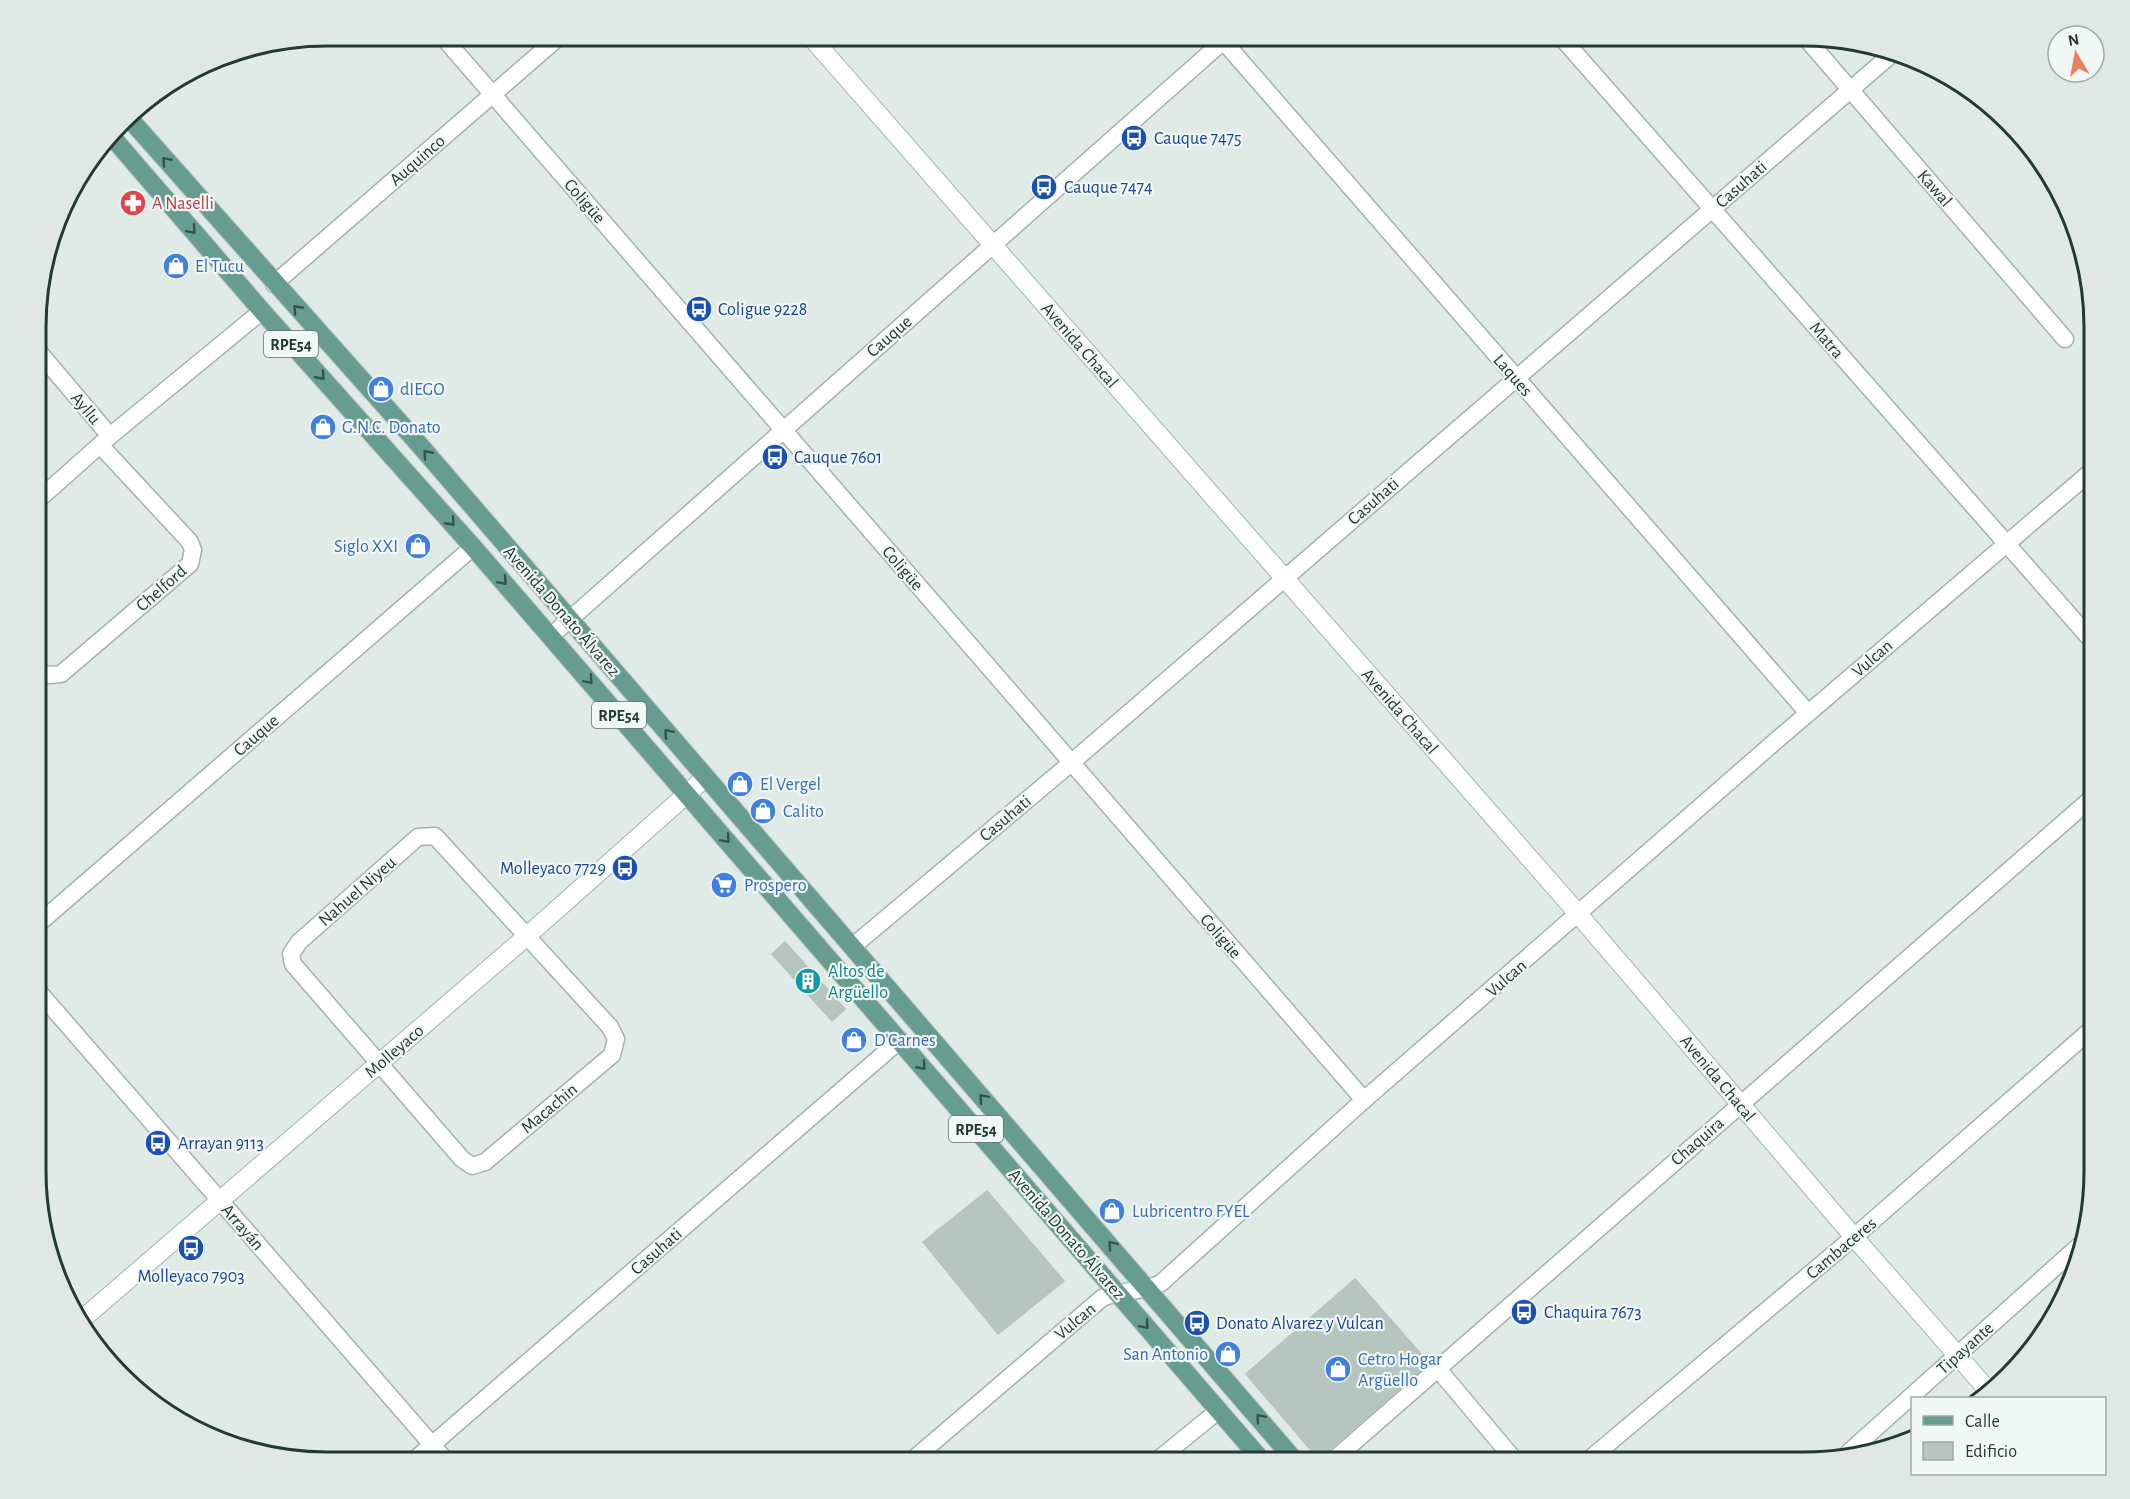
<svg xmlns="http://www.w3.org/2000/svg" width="2130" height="1499" font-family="'Alegreya Sans',sans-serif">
  <rect width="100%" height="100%" fill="#e0eae6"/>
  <g fill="#b6c5bf" stroke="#b3c3bd" stroke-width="1.5">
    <path d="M 785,942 L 845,1009 L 832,1021 L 772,954 Z"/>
    <path d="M 987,1191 L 1064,1281 L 998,1334 L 923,1242 Z"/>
    <path d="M 1355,1279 L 1429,1363 L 1323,1455 L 1320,1461 L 1246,1374 Z"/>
  </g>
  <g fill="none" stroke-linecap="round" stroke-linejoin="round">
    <defs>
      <g id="street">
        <path d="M 442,36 L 1364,1100"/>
        <path d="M 1219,36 L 1808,713"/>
        <path d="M 1561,37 L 2093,642"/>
        <path d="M 1805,37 L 2065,339"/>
        <path d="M 274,284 L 560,36"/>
        <path d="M 38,351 L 110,436"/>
        <path d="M 38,500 L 110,436 L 262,311"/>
        <path d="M 551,636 L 1229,36"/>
        <path d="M 38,672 L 49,675 L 61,674 L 190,564 L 193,550 L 190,542 L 100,445"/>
        <path d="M 435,836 L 610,1027 L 616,1039 L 612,1055 L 485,1162 L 472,1166 L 462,1159 L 293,964 L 291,954 L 299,942 L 418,837 Z"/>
        <path d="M 38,924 L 473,547"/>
        <path d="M 852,947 L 1071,763 L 1893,53"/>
        <path d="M 38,991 L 447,1462"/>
        <path d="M 1438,1369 L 1517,1463"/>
        <path d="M 1849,1452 L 2081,1244"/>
        <path d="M 412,1462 L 900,1040"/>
        <path d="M 909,1463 L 1102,1298 C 1122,1289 1142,1293 1161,1283 L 1364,1100 L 1778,739 L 2093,470"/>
        <path d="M 1154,1463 L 1219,1410"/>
        <path d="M 1330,1463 L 2093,797"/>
        <path d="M 1585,1463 L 1854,1237 L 2093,1028"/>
      </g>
      <g id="secondary">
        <path d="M 810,36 L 1567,901 L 1854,1237 L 1986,1388"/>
        <path d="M 79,1322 L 527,936 L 706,777"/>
      </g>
      <g id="primary">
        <path d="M 128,117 L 417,442 L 1297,1463"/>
        <path d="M 113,138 L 262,311 L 473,547 L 1264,1463"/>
      </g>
    </defs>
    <use href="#street" stroke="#a3b2ad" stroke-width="19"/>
    <use href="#secondary" stroke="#a0b5ae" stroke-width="20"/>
    <use href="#primary" stroke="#bdc4c2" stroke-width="20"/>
    <use href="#street" stroke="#fff" stroke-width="16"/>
    <use href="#secondary" stroke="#fff" stroke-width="18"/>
    <use href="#primary" stroke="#679d90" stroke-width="18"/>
  </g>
  <defs><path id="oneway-chevron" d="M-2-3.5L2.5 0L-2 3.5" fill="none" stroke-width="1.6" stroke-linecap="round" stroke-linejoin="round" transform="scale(1.5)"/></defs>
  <g stroke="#33534a">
    <use href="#oneway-chevron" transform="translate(166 161) rotate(-131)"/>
    <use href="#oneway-chevron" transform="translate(192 230) rotate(49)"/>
    <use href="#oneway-chevron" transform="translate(297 309) rotate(-132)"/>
    <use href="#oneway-chevron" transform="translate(321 376) rotate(48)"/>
    <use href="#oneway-chevron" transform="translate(427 454) rotate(-131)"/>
    <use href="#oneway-chevron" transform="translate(451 522) rotate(48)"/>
    <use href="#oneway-chevron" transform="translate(503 581) rotate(49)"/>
    <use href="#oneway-chevron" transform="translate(589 680) rotate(49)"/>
    <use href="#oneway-chevron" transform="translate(668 733) rotate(-131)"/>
    <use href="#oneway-chevron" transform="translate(726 839) rotate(49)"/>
    <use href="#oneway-chevron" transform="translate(922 1066) rotate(49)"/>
    <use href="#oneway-chevron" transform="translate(983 1098) rotate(-131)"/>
    <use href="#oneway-chevron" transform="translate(1112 1245) rotate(-131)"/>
    <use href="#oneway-chevron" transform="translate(1145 1325) rotate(49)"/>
    <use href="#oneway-chevron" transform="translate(1260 1418) rotate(-130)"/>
  </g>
  <defs>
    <symbol id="bus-disc" viewBox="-11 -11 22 22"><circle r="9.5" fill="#1a4fb4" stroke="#f1f7f4"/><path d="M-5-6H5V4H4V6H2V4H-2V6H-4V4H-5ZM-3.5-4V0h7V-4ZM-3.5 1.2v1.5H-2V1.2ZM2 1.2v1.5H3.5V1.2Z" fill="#fff"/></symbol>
    <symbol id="pharmacy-disc" viewBox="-11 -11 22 22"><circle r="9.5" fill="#e0444e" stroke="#f1f7f4"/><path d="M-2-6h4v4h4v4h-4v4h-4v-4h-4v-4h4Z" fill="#fff"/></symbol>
    <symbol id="shop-disc" viewBox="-11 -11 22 22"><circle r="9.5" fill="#3f7fe0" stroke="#f1f7f4"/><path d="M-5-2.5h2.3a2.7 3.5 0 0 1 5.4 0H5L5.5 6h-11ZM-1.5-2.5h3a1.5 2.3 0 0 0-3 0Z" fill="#fff"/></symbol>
    <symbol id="supermarket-disc" viewBox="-11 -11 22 22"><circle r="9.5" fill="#3f7fe0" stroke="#f1f7f4"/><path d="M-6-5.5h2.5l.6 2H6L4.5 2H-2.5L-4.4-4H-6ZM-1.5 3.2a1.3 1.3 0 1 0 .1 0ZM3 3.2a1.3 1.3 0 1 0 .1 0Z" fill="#fff"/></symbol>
    <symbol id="building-disc" viewBox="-11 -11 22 22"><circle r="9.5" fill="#0f9aa8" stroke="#f1f7f4"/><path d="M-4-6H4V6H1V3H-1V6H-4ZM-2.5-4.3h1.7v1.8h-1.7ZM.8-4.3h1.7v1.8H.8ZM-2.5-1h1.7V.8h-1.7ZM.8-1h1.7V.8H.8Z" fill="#fff"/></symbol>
  </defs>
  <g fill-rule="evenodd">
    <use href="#bus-disc" x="1119" y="123" width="30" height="30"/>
    <use href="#bus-disc" x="1029" y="172" width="30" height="30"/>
    <use href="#pharmacy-disc" x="118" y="188" width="30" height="30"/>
    <use href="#shop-disc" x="161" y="251" width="30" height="30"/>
    <use href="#bus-disc" x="684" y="294" width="30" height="30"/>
    <use href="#shop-disc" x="366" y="374" width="30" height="30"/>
    <use href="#shop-disc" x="308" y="412" width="30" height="30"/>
    <use href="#bus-disc" x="760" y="442" width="30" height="30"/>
    <use href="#shop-disc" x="403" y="531" width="30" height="30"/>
    <use href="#shop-disc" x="725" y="769" width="30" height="30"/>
    <use href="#shop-disc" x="748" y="796" width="30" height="30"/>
    <use href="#bus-disc" x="610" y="853" width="30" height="30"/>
    <use href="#supermarket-disc" x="709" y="870" width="30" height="30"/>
    <use href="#building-disc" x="793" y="966" width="30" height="30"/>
    <use href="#shop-disc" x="839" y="1025" width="30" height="30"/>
    <use href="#bus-disc" x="143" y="1128" width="30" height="30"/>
    <use href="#shop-disc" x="1097" y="1196" width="30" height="30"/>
    <use href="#bus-disc" x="176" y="1233" width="30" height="30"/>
    <use href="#bus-disc" x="1509" y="1297" width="30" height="30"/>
    <use href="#bus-disc" x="1182" y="1308" width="30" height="30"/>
    <use href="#shop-disc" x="1213" y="1339" width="30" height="30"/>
    <use href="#shop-disc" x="1323" y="1354" width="30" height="30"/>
  </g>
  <g text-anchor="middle" stroke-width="4.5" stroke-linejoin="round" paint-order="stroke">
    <g fill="#f1f7f4" stroke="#60736d" stroke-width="1.5">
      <rect x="264" y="331" width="54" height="26" rx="4.5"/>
      <rect x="592" y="702" width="54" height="26" rx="4.5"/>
      <rect x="949" y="1116" width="54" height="26" rx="4.5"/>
    </g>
    <g font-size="16" font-weight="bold" fill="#223a33">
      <text x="291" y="350">RPE54</text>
      <text x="619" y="721">RPE54</text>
      <text x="976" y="1135">RPE54</text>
    </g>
    <g font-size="18" fill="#164399" stroke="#f1f7f4" text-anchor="start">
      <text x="1154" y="144">Cauque 7475</text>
      <text x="1064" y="193">Cauque 7474</text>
      <text x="718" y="315">Coligue 9228</text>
      <text x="794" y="463">Cauque 7601</text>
      <text x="606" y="874" text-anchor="end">Molleyaco 7729</text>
      <text x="178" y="1149">Arrayan 9113</text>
      <text x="191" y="1282" text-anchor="middle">Molleyaco 7903</text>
      <text x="1544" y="1318">Chaquira 7673</text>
      <text x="1216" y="1329">Donato Alvarez y Vulcan</text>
    </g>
    <g font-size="18" fill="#223a33" stroke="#f1f7f4">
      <text transform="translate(417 160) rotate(-41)" y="6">Auquinco</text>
      <text transform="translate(1741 184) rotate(-41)" y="6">Casuhati</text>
      <text transform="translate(1935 188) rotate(49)" y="6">Kawal</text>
      <text transform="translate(585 201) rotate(49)" y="6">Coligüe</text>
      <text transform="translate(889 336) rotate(-41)" y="6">Cauque</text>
      <text transform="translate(1827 340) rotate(49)" y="6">Matra</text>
      <text transform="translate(1080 345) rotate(49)" y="6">Avenida Chacal</text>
      <text transform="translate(1513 375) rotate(49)" y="6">Laques</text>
      <text transform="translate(86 408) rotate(50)" y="6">Ayllu</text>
      <text transform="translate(1373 501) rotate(-41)" y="6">Casuhati</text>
      <text transform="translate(903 568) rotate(49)" y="6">Coligüe</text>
      <text transform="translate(161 588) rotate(-41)" y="6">Chelford</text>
      <text transform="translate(562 611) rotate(49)" y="6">Avenida Donato Álvarez</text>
      <text transform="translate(1872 658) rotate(-41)" y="6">Vulcan</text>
      <text transform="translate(1400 711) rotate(49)" y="6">Avenida Chacal</text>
      <text transform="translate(256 735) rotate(-41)" y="6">Cauque</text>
      <text transform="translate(1005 818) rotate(-40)" y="6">Casuhati</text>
      <text transform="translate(357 891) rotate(-41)" y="6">Nahuel Niyeu</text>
      <text transform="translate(1221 936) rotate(49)" y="6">Coligüe</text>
      <text transform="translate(1506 978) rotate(-41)" y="6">Vulcan</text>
      <text transform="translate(394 1051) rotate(-41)" y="6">Molleyaco</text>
      <text transform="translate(1718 1078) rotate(50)" y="6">Avenida Chacal</text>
      <text transform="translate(549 1108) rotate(-40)" y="6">Macachin</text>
      <text transform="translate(1697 1141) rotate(-41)" y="6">Chaquira</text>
      <text transform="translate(243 1227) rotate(49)" y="6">Arrayán</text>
      <text transform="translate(1067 1234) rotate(49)" y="6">Avenida Donato Álvarez</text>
      <text transform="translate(1841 1248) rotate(-40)" y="6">Cambaceres</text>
      <text transform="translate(656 1251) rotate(-41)" y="6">Casuhati</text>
      <text transform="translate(1075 1321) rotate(-40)" y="6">Vulcan</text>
      <text transform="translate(1965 1348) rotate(-42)" y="6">Tipayante</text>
    </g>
    <g font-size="18" fill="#be3a42" stroke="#f1f7f4" text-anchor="start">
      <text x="152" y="209">A Naselli</text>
    </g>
    <g font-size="18" fill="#366cbe" stroke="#f1f7f4" text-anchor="start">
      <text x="195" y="272">El Tucu</text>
      <text x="400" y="395">dIEGO</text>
      <text x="342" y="433">G.N.C. Donato</text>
      <text x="398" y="552" text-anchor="end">Siglo XXI</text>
      <text x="760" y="790">El Vergel</text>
      <text x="783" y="817">Calito</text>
      <text x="744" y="891">Prospero</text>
      <text x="874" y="1046">D'Carnes</text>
      <text x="1132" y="1217">Lubricentro FYEL</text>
      <text x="1208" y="1360" text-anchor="end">San Antonio</text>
      <text x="1358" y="1365">Cetro Hogar<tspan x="1358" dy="21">Argüello</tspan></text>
    </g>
    <g font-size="18" fill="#0d838f" stroke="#f1f7f4" text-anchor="start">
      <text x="828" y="977">Altos de<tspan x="828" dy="21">Argüello</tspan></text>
    </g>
  </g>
  <path d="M0 0H2130V1499H0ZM327 46H1803A281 281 0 0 1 2084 327V1171A281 281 0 0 1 1803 1452H327A281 281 0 0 1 46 1171V327A281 281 0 0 1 327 46Z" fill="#e0e8e5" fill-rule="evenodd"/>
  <path fill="none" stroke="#223a33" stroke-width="3" d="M327 46H1803A281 281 0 0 1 2084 327V1171A281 281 0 0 1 1803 1452H327A281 281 0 0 1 46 1171V327A281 281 0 0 1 327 46Z"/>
  <rect x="1911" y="1397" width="195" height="78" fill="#f1f7f4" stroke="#9eaba7" stroke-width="1.5"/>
  <rect x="1923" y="1416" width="30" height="9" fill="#679d90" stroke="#9eaba7" stroke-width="1.5"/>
  <text x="1965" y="1427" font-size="18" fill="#223a33">Calle</text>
  <rect x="1923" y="1442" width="30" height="18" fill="#b6c5bf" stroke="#9eaba7" stroke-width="1.5"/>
  <text x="1965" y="1457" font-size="18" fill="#223a33">Edificio</text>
  <g transform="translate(2076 54) rotate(350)"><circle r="28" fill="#f1f7f4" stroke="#9eaba7" stroke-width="1.5"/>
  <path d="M0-4.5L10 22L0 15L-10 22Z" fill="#ea825f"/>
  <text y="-9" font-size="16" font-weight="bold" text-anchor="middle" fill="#223a33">N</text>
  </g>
</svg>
